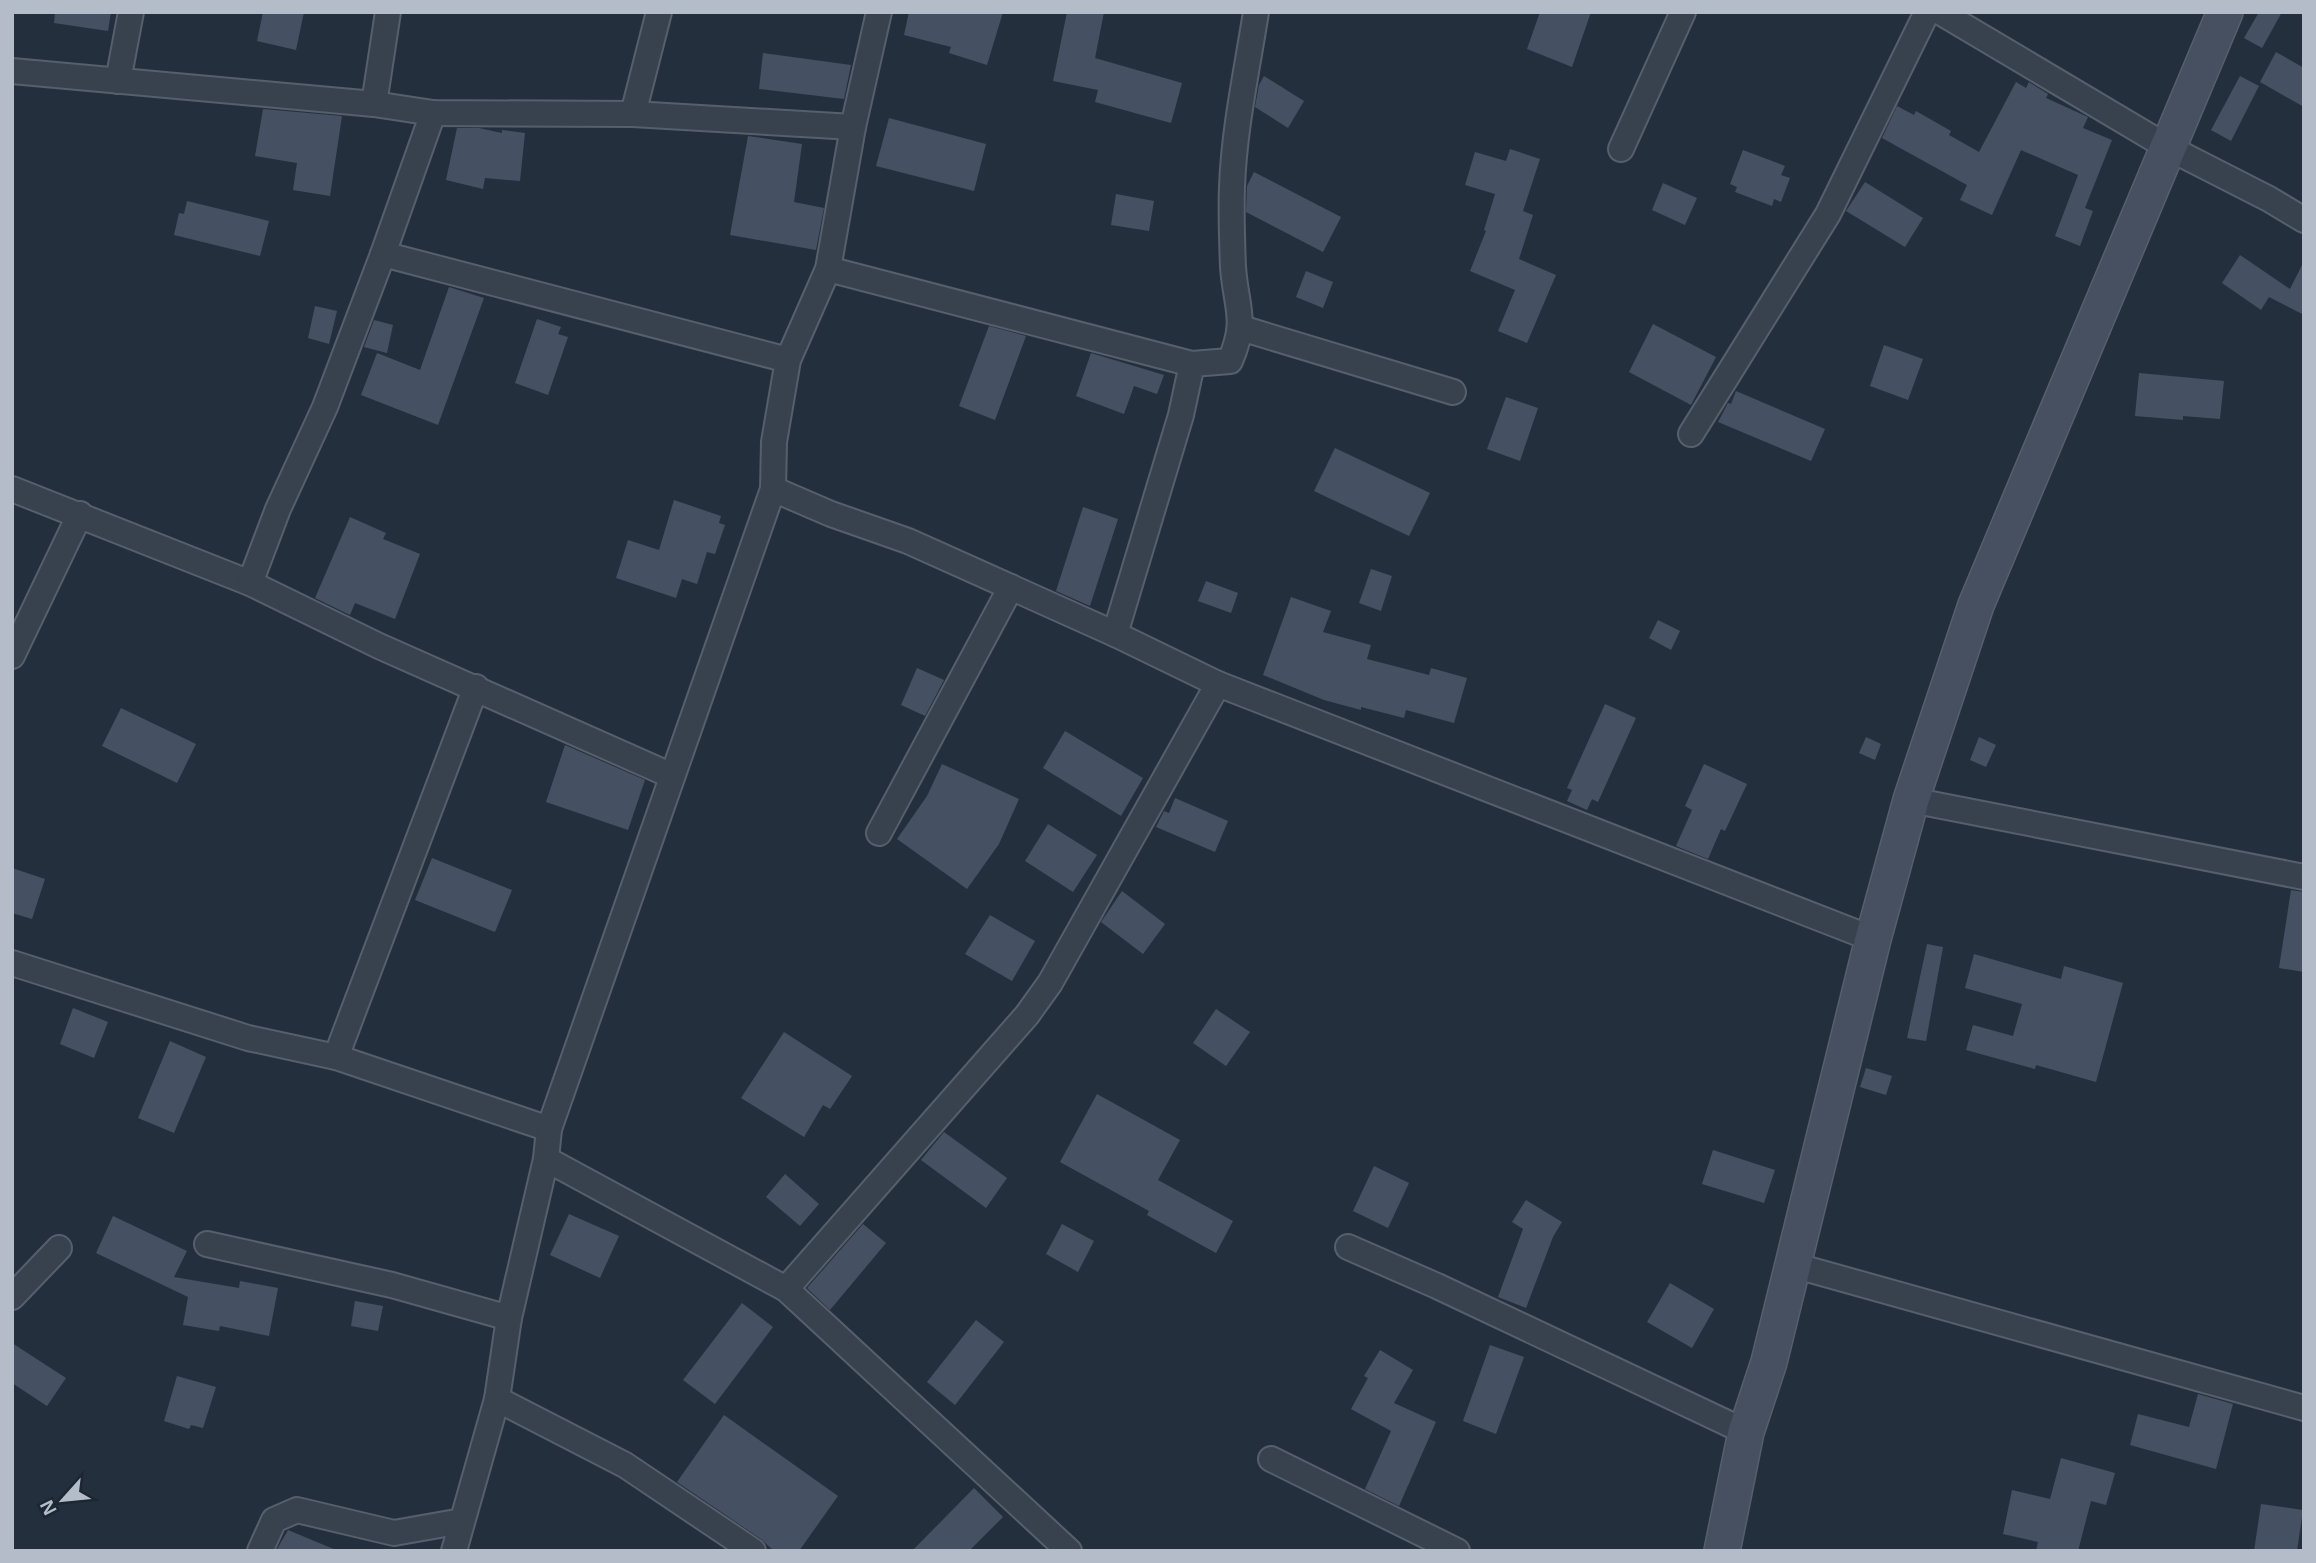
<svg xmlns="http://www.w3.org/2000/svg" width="2316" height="1563" font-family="Helvetica,sans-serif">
  <rect width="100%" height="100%" fill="#242f3e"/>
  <g fill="#455162">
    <path d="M 55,12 L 111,12 L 108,31 L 54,23 Z"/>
    <path d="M 263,12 L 304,12 L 296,50 L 257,41 Z"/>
    <path d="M 909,12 L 1003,12 L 987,65 L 949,53 L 951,47 L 904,35 Z"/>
    <path d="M 1067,12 L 1104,12 L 1095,58 L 1182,83 L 1171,123 L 1095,102 L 1098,90 L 1053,81 Z"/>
    <path d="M 1540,12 L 1591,12 L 1572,67 L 1527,49 Z"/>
    <path d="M 2259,12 L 2282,12 L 2262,48 L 2244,38 Z"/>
    <path d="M 2276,52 L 2304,68 L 2304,107 L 2260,82 Z"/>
    <path d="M 763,53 L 851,65 L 844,99 L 759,89 Z"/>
    <path d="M 1264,76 L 1304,101 L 1288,128 L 1255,107 L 1259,85 Z"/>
    <path d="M 2240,76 L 2259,86 L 2231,141 L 2211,130 Z"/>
    <path d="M 2016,82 L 2026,88 L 2029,82 L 2048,94 L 2046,98 L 2088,117 L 2083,128 L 2112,140 L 2085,208 L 2093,211 L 2080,246 L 2055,236 L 2078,175 L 2021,150 L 1992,215 L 1960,200 L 1967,185 L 1882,138 L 1897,106 L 1914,115 L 1916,111 L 1951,131 L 1949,135 L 1979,152 Z"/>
    <path d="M 263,109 L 342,116 L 330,196 L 293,190 L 297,163 L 255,156 Z"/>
    <path d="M 889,118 L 986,144 L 974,191 L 876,166 Z"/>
    <path d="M 457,128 L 479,128 L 502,133 L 502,130 L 525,133 L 520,181 L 485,178 L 483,189 L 446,180 Z"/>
    <path d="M 748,136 L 802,144 L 794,202 L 824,208 L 816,250 L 730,235 Z"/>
    <path d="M 1510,149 L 1540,159 L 1523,211 L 1533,215 L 1519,259 L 1556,275 L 1527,343 L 1498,331 L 1515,290 L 1470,271 L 1486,231 L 1484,230 L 1495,194 L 1465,185 L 1475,152 L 1506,161 Z"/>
    <path d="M 1743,150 L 1785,166 L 1781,175 L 1790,178 L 1781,202 L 1774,199 L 1772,206 L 1735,192 L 1737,187 L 1730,184 Z"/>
    <path d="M 1254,172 L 1341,217 L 1323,252 L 1246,212 L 1247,186 Z"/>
    <path d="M 1865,182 L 1923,218 L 1905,247 L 1846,211 Z"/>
    <path d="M 1663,183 L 1697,198 L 1685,225 L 1652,210 Z"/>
    <path d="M 1116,194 L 1154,201 L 1149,231 L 1111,225 Z"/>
    <path d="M 187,201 L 269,221 L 260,256 L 174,235 L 179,213 L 184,214 Z"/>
    <path d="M 2240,255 L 2290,289 L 2304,261 L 2304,315 L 2269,297 L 2261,310 L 2222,283 Z"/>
    <path d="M 1306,271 L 1333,282 L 1323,308 L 1296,297 Z"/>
    <path d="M 449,287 L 484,298 L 438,425 L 361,395 L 377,353 L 420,370 Z"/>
    <path d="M 315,306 L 337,311 L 329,344 L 308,338 Z"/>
    <path d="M 537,319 L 561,327 L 558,334 L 568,337 L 548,395 L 515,383 Z"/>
    <path d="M 374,320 L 393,325 L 387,353 L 364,347 Z"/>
    <path d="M 1653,324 L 1716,357 L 1691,405 L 1629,372 Z"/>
    <path d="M 989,326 L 1026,336 L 995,420 L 959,406 Z"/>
    <path d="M 1884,345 L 1923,359 L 1908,400 L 1870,386 Z"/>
    <path d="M 1091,353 L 1164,375 L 1157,394 L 1134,386 L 1124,414 L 1076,396 Z"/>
    <path d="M 2139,373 L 2224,381 L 2220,419 L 2183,416 L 2183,420 L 2135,416 Z"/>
    <path d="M 1736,391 L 1825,429 L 1811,461 L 1718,422 L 1728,403 L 1731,404 Z"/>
    <path d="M 1506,397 L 1538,408 L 1520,461 L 1487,449 Z"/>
    <path d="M 1335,448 L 1430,493 L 1409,536 L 1314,491 Z"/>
    <path d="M 674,500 L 721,516 L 719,523 L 725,525 L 715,554 L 707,552 L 697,584 L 682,579 L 676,598 L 616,578 L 628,540 L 659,550 Z"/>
    <path d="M 1083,507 L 1118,519 L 1090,606 L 1056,591 Z"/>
    <path d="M 350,517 L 386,533 L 383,539 L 420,554 L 395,619 L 355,603 L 350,615 L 315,598 Z"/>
    <path d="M 1371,569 L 1392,576 L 1381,611 L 1359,603 Z"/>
    <path d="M 1206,581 L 1238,593 L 1231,613 L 1198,601 Z"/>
    <path d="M 1291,597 L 1331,611 L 1323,632 L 1371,645 L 1367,659 L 1429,675 L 1431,668 L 1467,678 L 1454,723 L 1406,710 L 1404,718 L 1361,707 L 1361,710 L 1324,700 L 1263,675 Z"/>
    <path d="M 1658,620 L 1680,631 L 1671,650 L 1649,638 Z"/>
    <path d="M 917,668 L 944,680 L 925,716 L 901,705 Z"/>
    <path d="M 1605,704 L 1636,718 L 1598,802 L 1592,799 L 1587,810 L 1567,801 L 1572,790 L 1567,788 Z"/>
    <path d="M 121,708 L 196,744 L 177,783 L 102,746 Z"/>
    <path d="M 1065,731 L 1143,778 L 1121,816 L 1043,768 Z"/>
    <path d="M 1866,737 L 1881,744 L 1875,760 L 1859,753 Z"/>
    <path d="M 1979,737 L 1996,745 L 1986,767 L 1970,760 Z"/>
    <path d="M 565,745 L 645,780 L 628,830 L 546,802 Z"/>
    <path d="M 942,764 L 1019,799 L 999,844 L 967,889 L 897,839 L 927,796 Z"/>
    <path d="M 1704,764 L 1747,784 L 1725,831 L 1721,829 L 1708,859 L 1676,846 L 1692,810 L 1685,806 Z"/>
    <path d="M 1175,798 L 1228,821 L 1215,852 L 1156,827 L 1164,811 L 1169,813 Z"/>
    <path d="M 1048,824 L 1097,855 L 1073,892 L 1025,861 Z"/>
    <path d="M 432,858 L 512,890 L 495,932 L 415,900 Z"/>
    <path d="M 12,868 L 45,879 L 32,919 L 12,913 Z"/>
    <path d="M 2291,890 L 2304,892 L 2304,972 L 2279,968 Z"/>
    <path d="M 1122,891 L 1165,924 L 1143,954 L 1101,922 Z"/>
    <path d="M 990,915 L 1035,941 L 1012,981 L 965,954 Z"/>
    <path d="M 1927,944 L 1943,947 L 1926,1041 L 1907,1038 Z"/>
    <path d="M 1974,954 L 2061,979 L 2064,966 L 2123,983 L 2096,1082 L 2036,1065 L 2035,1069 L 1966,1050 L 1973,1025 L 2013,1036 L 2022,1004 L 1965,988 Z"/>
    <path d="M 73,1008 L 108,1022 L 94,1058 L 60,1044 Z"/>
    <path d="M 1216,1009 L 1250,1032 L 1226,1066 L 1193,1043 Z"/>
    <path d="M 784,1032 L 852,1076 L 830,1109 L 823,1105 L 804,1137 L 741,1098 Z"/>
    <path d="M 170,1041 L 206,1057 L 174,1133 L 138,1118 Z"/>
    <path d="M 1866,1068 L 1892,1076 L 1886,1095 L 1860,1087 Z"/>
    <path d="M 1097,1094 L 1180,1140 L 1158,1180 L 1233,1221 L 1216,1253 L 1147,1215 L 1149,1211 L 1060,1162 Z"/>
    <path d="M 944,1132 L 1007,1178 L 986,1208 L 921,1160 Z"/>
    <path d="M 1713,1150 L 1775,1170 L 1764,1203 L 1702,1184 Z"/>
    <path d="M 1374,1166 L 1409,1183 L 1388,1228 L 1353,1211 Z"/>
    <path d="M 785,1174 L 819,1204 L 800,1226 L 766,1197 Z"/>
    <path d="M 1526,1200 L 1562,1222 L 1553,1237 L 1526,1308 L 1498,1297 L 1523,1229 L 1512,1222 Z"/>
    <path d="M 569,1214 L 619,1236 L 600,1278 L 550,1255 Z"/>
    <path d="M 113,1216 L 187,1251 L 174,1277 L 239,1288 L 240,1281 L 278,1288 L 269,1336 L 220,1326 L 219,1331 L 183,1325 L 188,1297 L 96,1253 Z"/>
    <path d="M 863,1224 L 886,1243 L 830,1310 L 807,1288 Z"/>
    <path d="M 1062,1224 L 1094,1241 L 1078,1272 L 1046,1254 Z"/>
    <path d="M 1670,1283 L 1714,1309 L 1692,1348 L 1647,1322 Z"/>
    <path d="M 355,1301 L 383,1306 L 378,1331 L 351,1326 Z"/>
    <path d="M 742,1303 L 773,1327 L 715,1404 L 683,1380 Z"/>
    <path d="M 976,1320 L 1004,1342 L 955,1405 L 927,1382 Z"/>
    <path d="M 12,1343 L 66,1378 L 47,1406 L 12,1383 Z"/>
    <path d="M 1490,1345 L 1524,1357 L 1496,1434 L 1463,1421 Z"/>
    <path d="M 1380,1350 L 1413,1370 L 1394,1403 L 1436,1422 L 1399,1506 L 1365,1489 L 1391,1431 L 1351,1409 L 1368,1378 L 1364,1376 Z"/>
    <path d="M 177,1376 L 216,1387 L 203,1428 L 191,1425 L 189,1429 L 164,1421 Z"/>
    <path d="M 2198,1394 L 2233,1404 L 2216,1469 L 2130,1445 L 2138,1414 L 2189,1427 Z"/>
    <path d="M 724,1415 L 838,1496 L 799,1551 L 774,1551 L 761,1539 L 677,1482 Z"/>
    <path d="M 2061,1458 L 2115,1473 L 2106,1505 L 2091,1501 L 2078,1551 L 2036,1551 L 2038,1542 L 2003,1534 L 2012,1490 L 2050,1499 Z"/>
    <path d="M 974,1488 L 1003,1517 L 969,1551 L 912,1551 Z"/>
    <path d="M 2261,1504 L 2303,1510 L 2297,1551 L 2254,1551 Z"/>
    <path d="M 288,1530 L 336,1550 L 336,1551 L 276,1551 Z"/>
  </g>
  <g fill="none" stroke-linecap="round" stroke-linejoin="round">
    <defs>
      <g id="street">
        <path d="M 1940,12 L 2169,148 L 2269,199 L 2304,220"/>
        <path d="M 12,71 L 374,104 L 433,113 L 633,114 L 853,127"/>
        <path d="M 118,81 L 131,12"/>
        <path d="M 374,104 L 388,12"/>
        <path d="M 433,113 L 383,254 L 788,360"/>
        <path d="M 633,114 L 659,12"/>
        <path d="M 1621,149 L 1683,12"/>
        <path d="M 828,269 L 1192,364"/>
        <path d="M 1241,328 L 1453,392"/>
        <path d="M 1691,434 L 1828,214 L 1927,12"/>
        <path d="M 12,489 L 250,583 L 379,646 L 670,775"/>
        <path d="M 773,489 L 831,514 L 908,541 L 1115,634 L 1218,684 L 1873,939"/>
        <path d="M 250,583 L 278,509 L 325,407 L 383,254"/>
        <path d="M 1115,634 L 1181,415 L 1192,364 L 1230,361 C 1248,320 1236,308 1233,267 C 1232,241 1231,213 1232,187 C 1234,129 1247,70 1256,12"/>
        <path d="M 12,656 L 80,514"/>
        <path d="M 1911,800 L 2304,877"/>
        <path d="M 879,833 L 1011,587"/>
        <path d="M 12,963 L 248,1038 L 336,1057 L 549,1129"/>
        <path d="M 336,1057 L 476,687"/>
        <path d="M 546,1159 L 786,1289 L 1069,1551"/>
        <path d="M 207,1244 L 392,1285 L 509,1318"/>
        <path d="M 1348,1247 L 1437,1286 L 1746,1432"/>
        <path d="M 1793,1265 L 2304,1408"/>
        <path d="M 786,1289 L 1027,1015 L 1050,983 L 1218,684"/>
        <path d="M 12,1297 L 59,1248"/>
        <path d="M 497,1399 L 625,1465 L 753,1551"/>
        <path d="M 1271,1459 L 1457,1551"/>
        <path d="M 260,1551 L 274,1520 L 297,1510 L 394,1533 L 462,1521"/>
        <path d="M 454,1551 L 497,1399 L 509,1318 L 546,1159 L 549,1129 C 624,916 697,702 773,489 L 774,442 L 788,360 L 828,269 L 853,127 L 879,12"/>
      </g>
      <path id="secondary" d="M 1722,1551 L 1746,1432 L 1769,1362 L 1873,939 L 1911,800 L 1976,605 L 2225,12"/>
    </defs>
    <use href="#street" stroke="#565f6c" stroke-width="28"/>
    <use href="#secondary" stroke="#565f6c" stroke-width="38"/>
    <use href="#street" stroke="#38414e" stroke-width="24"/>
    <use href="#secondary" stroke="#465061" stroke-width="35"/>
  </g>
  <rect width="2316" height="1563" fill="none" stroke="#b4bcc9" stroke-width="28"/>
  <g transform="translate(63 1500) rotate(243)" stroke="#1d2633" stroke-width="5" paint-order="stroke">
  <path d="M0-5L12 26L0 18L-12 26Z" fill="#b4bcc9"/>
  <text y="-10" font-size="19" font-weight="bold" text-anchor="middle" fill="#b4bcc9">N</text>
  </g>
</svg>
